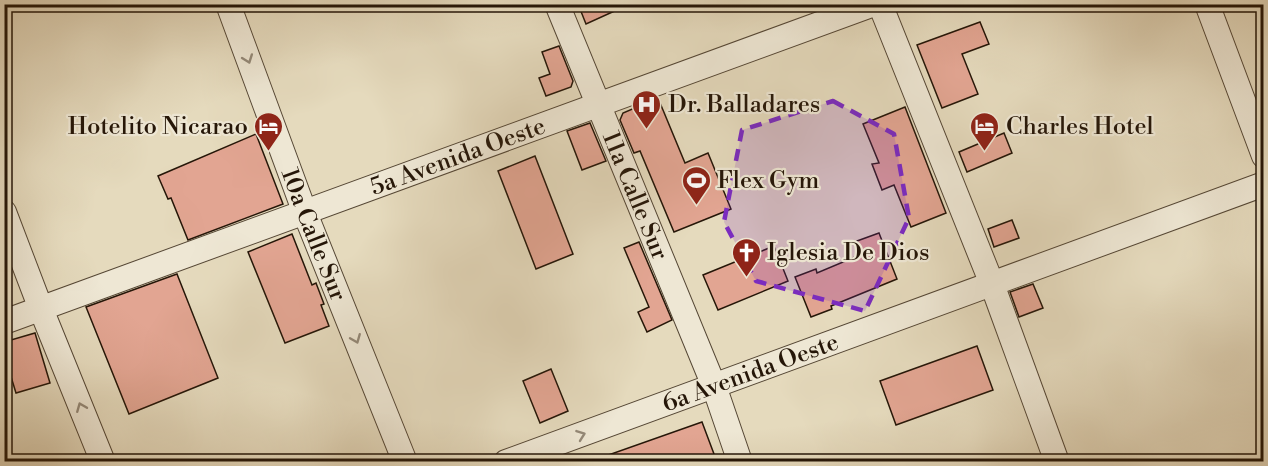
<svg xmlns="http://www.w3.org/2000/svg" width="1268" height="466" font-family="'Libre Bodoni',serif">
  <rect width="100%" height="100%" fill="#e5dabd"/>
  <filter id="stains"><feTurbulence type="fractalNoise" baseFrequency=".00333" numOctaves="4"/><feColorMatrix values="0 0 0 0 .2 0 0 0 0 .09 0 0 0 0 .02 0 0 0 .5 -.17"/></filter>
  <radialGradient id="worn" r=".72"><stop offset=".6" stop-color="#630" stop-opacity="0"/><stop offset="1" stop-color="#630" stop-opacity=".3"/></radialGradient>
  <g fill="#e2a592" stroke="#251608" stroke-width="1.5">
    <path d="M 591,4 L 630,4 L 586,24 L 580,9 Z"/>
    <path d="M 980,22 L 989,44 L 962,54 L 978,94 L 942,108 L 917,45 Z"/>
    <path d="M 559,46 L 573,81 L 571,87 L 546,96 L 539,78 L 550,74 L 542,52 Z"/>
    <path d="M 658,98 L 685,163 L 708,153 L 731,209 L 674,232 L 640,151 L 634,153 L 620,120 L 623,113 Z"/>
    <path d="M 905,107 L 946,213 L 911,227 L 894,185 L 882,190 L 872,164 L 879,163 L 863,124 Z"/>
    <path d="M 590,123 L 606,161 L 582,170 L 567,131 Z"/>
    <path d="M 1004,133 L 1012,153 L 967,172 L 959,152 Z"/>
    <path d="M 256,134 L 283,204 L 188,240 L 171,198 L 168,199 L 158,176 Z"/>
    <path d="M 535,156 L 573,254 L 536,269 L 498,171 Z"/>
    <path d="M 1012,220 L 1019,238 L 994,247 L 988,229 Z"/>
    <path d="M 879,233 L 897,279 L 831,306 L 832,309 L 811,317 L 795,277 L 816,269 L 817,273 L 862,254 L 857,241 Z"/>
    <path d="M 292,234 L 312,285 L 316,283 L 324,304 L 321,305 L 329,326 L 285,343 L 248,252 Z"/>
    <path d="M 639,242 L 672,320 L 647,332 L 638,312 L 649,307 L 624,248 Z"/>
    <path d="M 774,246 L 788,281 L 718,310 L 703,275 Z"/>
    <path d="M 177,274 L 218,378 L 129,414 L 86,307 Z"/>
    <path d="M 1033,284 L 1043,308 L 1019,317 L 1010,292 Z"/>
    <path d="M 35,333 L 50,383 L 16,393 L 4,354 L 4,342 Z"/>
    <path d="M 977,346 L 993,390 L 896,425 L 880,381 Z"/>
    <path d="M 551,369 L 568,411 L 540,423 L 523,381 Z"/>
    <path d="M 702,422 L 717,462 L 597,462 L 597,459 Z"/>
  </g>
  <g fill="none" stroke-linecap="round" stroke-linejoin="round">
    <defs>
      <g id="minor">
        <path id="s1" d="M 228,4 L 305,213 L 405,462"/>
        <path id="s2" d="M 557,4 L 714,386 L 740,462"/>
        <path d="M 880,4 L 992,284 L 1057,462"/>
        <path d="M 1207,4 L 1264,156"/>
        <path d="M 4,212 L 41,309 L 103,462"/>
        <path id="s3" d="M 4,322 L 874,4"/>
        <path id="s4" d="M 506,462 L 1264,184"/>
      </g>
    </defs>
    <use href="#minor" stroke="#554735" stroke-width="26"/>
    <use href="#minor" stroke="#eee7d4" stroke-width="24"/>
  </g>
  <defs><path id="oneway-chevron" d="M-2-3.5L2.5 0L-2 3.5" fill="none" stroke-width="1.6" stroke-linecap="round" stroke-linejoin="round" transform="scale(1.5)"/></defs>
  <g stroke="#948978">
    <use href="#oneway-chevron" transform="translate(248 59) rotate(70)"/>
    <use href="#oneway-chevron" transform="translate(356 339) rotate(68)"/>
    <use href="#oneway-chevron" transform="translate(81 407) rotate(-112)"/>
    <use href="#oneway-chevron" transform="translate(581 435) rotate(-20)"/>
  </g>
  <path fill="#7b2cbf" fill-opacity="0.2" stroke="#7b2cbf" stroke-width="4.5" stroke-dasharray="12 8" stroke-linejoin="round" d="M 833,101 L 894,134 L 909,218 L 865,311 L 756,281 L 724,222 L 742,130 Z"/>
  <defs>
    <symbol id="hospital-pin" viewBox="-11 -11 22 30"><path d="M0 17L-7.5 6A9.5 9.5 0 1 1 7.5 6Z" fill="#8f2418" stroke="#eee7d4"/><path d="M-5-5h3v3.5h4V-5h3V5h-3V1.5h-4V5h-3Z" fill="#fff"/></symbol>
    <symbol id="hotel-pin" viewBox="-11 -11 22 30"><path d="M0 17L-7.5 6A9.5 9.5 0 1 1 7.5 6Z" fill="#8f2418" stroke="#eee7d4"/><path d="M-6-4.5h1.5V1H6V5H4.5V3h-9V5H-6ZM-4 0a1.8 1.8 0 1 1 3.6 0ZM.5 0V-2.5h3Q6-2.5 6 0Z" fill="#fff"/></symbol>
    <symbol id="stadium-pin" viewBox="-11 -11 22 30"><path d="M0 17L-7.5 6A9.5 9.5 0 1 1 7.5 6Z" fill="#8f2418" stroke="#eee7d4"/><path d="M0-5a6.5 5 0 1 0 0 10a6.5 5 0 1 0 0-10ZM-3.5-1.8h7v3.6h-7Z" fill="#fff"/></symbol>
    <symbol id="church-pin" viewBox="-11 -11 22 30"><path d="M0 17L-7.5 6A9.5 9.5 0 1 1 7.5 6Z" fill="#8f2418" stroke="#eee7d4"/><path d="M-1.2-6h2.4v3.5h3.3v2.4h-3.3V6h-2.4V-.1h-3.3v-2.4h3.3Z" fill="#fff"/></symbol>
  </defs>
  <g fill-rule="evenodd">
    <use href="#hospital-pin" x="630" y="88" width="33" height="45"/>
    <use href="#hotel-pin" x="252" y="110" width="33" height="45"/>
    <use href="#hotel-pin" x="968" y="110" width="33" height="45"/>
    <use href="#stadium-pin" x="680" y="164" width="33" height="45"/>
    <use href="#church-pin" x="730" y="236" width="33" height="45"/>
  </g>
  <g text-anchor="middle" stroke-width="4.5" stroke-linejoin="round" paint-order="stroke">
    <g font-size="24" fill="#251608" stroke="#eee7d4" text-anchor="start">
      <text x="668" y="112">Dr. Balladares</text>
      <text x="248" y="134" text-anchor="end">Hotelito Nicarao</text>
      <text x="1006" y="134">Charles Hotel</text>
      <text x="717" y="188">Flex Gym</text>
      <text x="767" y="260">Iglesia De Dios</text>
    </g>
    <g font-size="24" fill="#251608" stroke="#eee7d4">
      <text dy="8" stroke="none"><textPath href="#s3" startOffset="483">5a Avenida Oeste</textPath></text>
      <text dy="8" stroke="none"><textPath href="#s2" startOffset="207">11a Calle Sur</textPath></text>
      <text dy="8" stroke="none"><textPath href="#s1" startOffset="246">10a Calle Sur</textPath></text>
      <text dy="8" stroke="none"><textPath href="#s4" startOffset="260">6a Avenida Oeste</textPath></text>
    </g>
  </g>
  <rect width="1268" height="466" fill="none" stroke="#e5dabd" stroke-width="24"/>
  <rect x="6" y="6" width="1256" height="454" fill="none" stroke="#251608" stroke-width="3"/>
  <rect x="12" y="12" width="1244" height="442" fill="none" stroke="#251608" stroke-width="1.5"/>
  <rect width="100%" height="100%" filter="url(#stains)"/>
  <rect width="100%" height="100%" fill="url(#worn)"/>
</svg>
